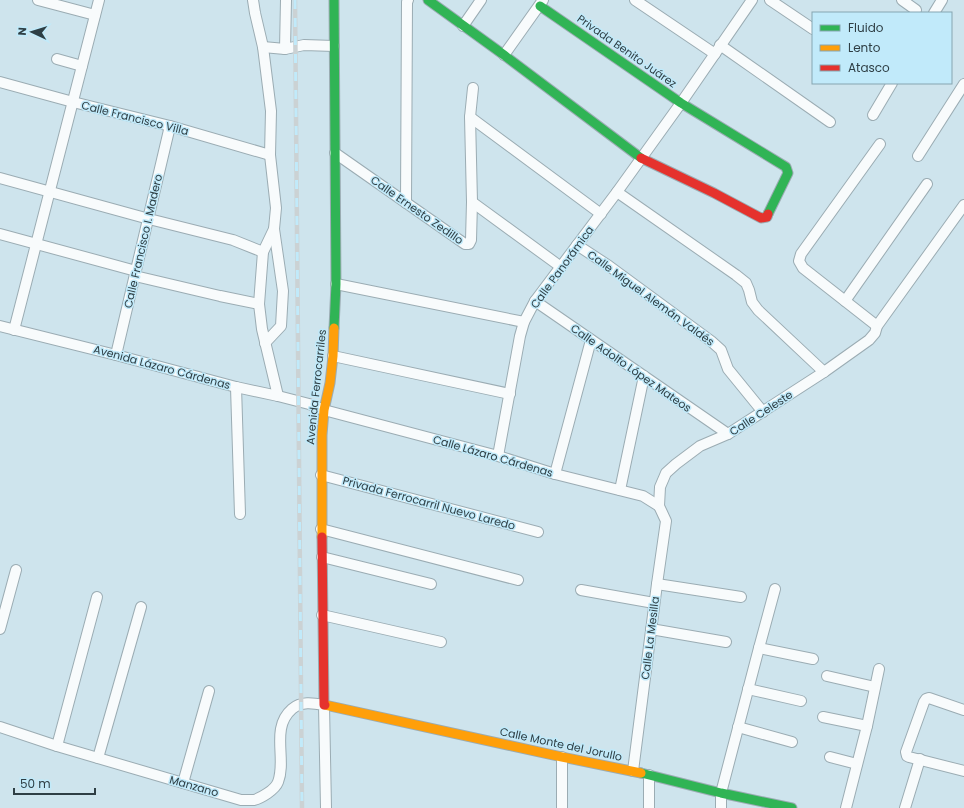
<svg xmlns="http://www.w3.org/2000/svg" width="964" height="808" font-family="Poppins,sans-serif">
  <rect width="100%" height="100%" fill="#cee4ed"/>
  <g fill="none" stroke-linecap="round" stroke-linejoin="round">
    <defs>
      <g id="street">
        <path d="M 38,0 L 95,15"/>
        <path d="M 253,0 L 255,13 L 263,47 L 271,111 L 270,155 L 276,208 L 274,229 L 263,252 L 259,304 L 262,329 L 278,396"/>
        <path d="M 635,0 L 715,54"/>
        <path d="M 770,0 L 813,29"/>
        <path d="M 902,0 L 916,10"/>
        <path d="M 934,13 L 942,0"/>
        <path d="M 463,26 L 481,0"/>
        <path d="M 720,45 L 830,122"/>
        <path d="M 263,47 L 285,49 L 304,45 L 334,46"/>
        <path d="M 285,49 L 286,0"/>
        <path d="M 504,55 L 543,0"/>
        <path d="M 57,59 L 82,66"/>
        <path d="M 0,82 L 73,102 L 170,126 L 270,155"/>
        <path d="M 873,115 L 892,83"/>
        <path d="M 470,117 L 601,214"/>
        <path d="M 335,153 L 465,244 L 469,244 L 471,240 L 472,202 L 470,117 L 473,88"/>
        <path d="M 918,156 L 964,84"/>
        <path d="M 0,178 L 149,219 L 233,240 L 263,252"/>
        <path d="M 617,192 L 736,275 L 746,283 L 749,290 L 752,302 L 758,310 L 824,372"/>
        <path d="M 472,202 L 561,267"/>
        <path d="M 406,203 L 407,2 L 408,0"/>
        <path d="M 0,234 L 136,271"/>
        <path d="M 577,245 L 609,266 L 711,341 L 721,350 L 728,369 L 763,412"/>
        <path d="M 135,276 L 220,296 L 259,304"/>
        <path d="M 336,284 L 524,322"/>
        <path d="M 535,301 L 728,434"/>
        <path d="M 845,301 L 927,184"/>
        <path d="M 0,326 L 116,355 L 236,387 L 278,396 L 309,404 L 324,410 L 498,456 L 555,474 L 643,496 L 659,506"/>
        <path d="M 877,326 L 803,268 L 799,261 L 801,254 L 880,144"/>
        <path d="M 14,330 L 99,0"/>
        <path d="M 265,343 L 281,326 L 283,291 L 274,229"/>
        <path d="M 116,355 L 170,126"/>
        <path d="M 333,356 L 510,394"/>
        <path d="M 236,387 L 240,514"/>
        <path d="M 498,456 L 520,336 L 524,322 L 535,301 L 617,192 L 681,103 L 752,0"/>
        <path d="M 555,474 L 591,340"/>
        <path d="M 321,475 L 538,532"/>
        <path d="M 620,490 L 644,376"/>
        <path d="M 321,529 L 518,580"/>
        <path d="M 322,557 L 431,584"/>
        <path d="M 657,584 L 741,597"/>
        <path d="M 581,590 L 654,603"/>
        <path d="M 322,615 L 441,642"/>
        <path d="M 0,629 L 16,570"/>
        <path d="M 651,629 L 726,642"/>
        <path d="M 759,648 L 813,659"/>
        <path d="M 827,676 L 875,687"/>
        <path d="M 748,689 L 801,701"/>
        <path d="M 964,710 L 929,698 L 926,699 L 924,702 L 906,752 L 907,756 L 909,757 L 964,771"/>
        <path d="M 823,717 L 867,726"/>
        <path d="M 0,727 L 57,746 L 241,800 C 245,800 250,800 254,800 C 261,798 275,790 278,782 C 287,759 270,728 292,709 C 301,701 313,703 324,705 L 326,808"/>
        <path d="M 738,727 L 792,742"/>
        <path d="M 57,746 L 97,597"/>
        <path d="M 830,757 L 857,764"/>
        <path d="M 98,758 L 141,607"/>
        <path d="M 633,771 L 657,584 L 666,521 L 659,506 L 660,487 L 666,473 L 676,464 L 700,446 L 728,434 L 824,372 L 869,340 L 875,333 L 877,326 L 964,205"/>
        <path d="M 649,775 L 649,808"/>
        <path d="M 183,783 L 209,691"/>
        <path d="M 562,808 L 562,757"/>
        <path d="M 721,808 L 721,793 L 759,648 L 775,589"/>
        <path d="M 846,808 L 867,726 L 879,669"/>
        <path d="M 905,808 L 920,759"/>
      </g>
      <g id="fast">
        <path d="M 334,0 L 336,284 L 334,328"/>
        <path d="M 428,0 L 504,55 L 641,158"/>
        <path d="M 540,6 L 681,103 L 786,167 L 788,173 L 768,214"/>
        <path d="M 641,773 L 721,793 L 792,808"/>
      </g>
      <g id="slow">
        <path d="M 322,537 L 322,435 L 324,410 L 330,383 L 333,356 L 334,328"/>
        <path d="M 325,705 L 562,757 L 641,773"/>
      </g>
      <g id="jam">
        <path d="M 641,158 L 714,193 L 761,218 L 767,217 L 768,214"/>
        <path d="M 322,537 L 324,705 L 325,705"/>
      </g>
    </defs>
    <use href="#street" stroke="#9bacb3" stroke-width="12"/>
    <use href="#fast" stroke="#9bacb3" stroke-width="11"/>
    <use href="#slow" stroke="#9bacb3" stroke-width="11"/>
    <use href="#jam" stroke="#9bacb3" stroke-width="11"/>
    <use href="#street" stroke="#f8fbfc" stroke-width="10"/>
    <use href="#fast" stroke="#30b455" stroke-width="9"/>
    <use href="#slow" stroke="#ff9f0a" stroke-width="9"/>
    <use href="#jam" stroke="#e5322d" stroke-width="9"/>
    <defs>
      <path id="rail" d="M 295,0 L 302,808"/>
    </defs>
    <use href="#rail" stroke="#cbd2d4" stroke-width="4.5"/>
    <use href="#rail" stroke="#c1eafa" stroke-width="3" stroke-dasharray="9" stroke-linecap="butt"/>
  </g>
  <g text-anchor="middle" stroke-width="3" stroke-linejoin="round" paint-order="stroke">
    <g font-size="11" fill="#2e3e44" stroke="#c1eafa">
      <text transform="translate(627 51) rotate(35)" y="4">Privada Benito Juárez</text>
      <text transform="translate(135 118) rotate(14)" y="4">Calle Francisco Villa</text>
      <text transform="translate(417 210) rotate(35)" y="4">Calle Ernesto Zedillo</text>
      <text transform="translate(143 241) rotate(-77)" y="4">Calle Francisco I. Madero</text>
      <text transform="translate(562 267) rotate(-54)" y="4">Calle Panorámica</text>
      <text transform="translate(651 298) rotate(36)" y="4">Calle Miguel Alemán Valdés</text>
      <text transform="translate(162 367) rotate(15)" y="4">Avenida Lázaro Cárdenas</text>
      <text transform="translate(631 368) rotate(35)" y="4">Calle Adolfo López Mateos</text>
      <text transform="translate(316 387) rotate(-84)" y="4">Avenida Ferrocarriles</text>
      <text transform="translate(761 413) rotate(-33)" y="4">Calle Celeste</text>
      <text transform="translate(493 456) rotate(16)" y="4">Calle Lázaro Cárdenas</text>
      <text transform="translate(429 503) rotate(15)" y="4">Privada Ferrocarril Nuevo Laredo</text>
      <text transform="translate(650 638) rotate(-83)" y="4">Calle La Mesilla</text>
      <text transform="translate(561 744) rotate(12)" y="4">Calle Monte del Jorullo</text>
      <text transform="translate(194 786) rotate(16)" y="4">Manzano</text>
    </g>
  </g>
  <rect x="812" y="12" width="140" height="72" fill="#c1eafa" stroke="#86a5b1"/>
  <rect x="820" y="25" width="20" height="6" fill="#30b455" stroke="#86a5b1"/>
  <text x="848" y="32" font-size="12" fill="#2e3e44">Fluido</text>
  <rect x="820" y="45" width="20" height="6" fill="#ff9f0a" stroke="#86a5b1"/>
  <text x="848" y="52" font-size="12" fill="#2e3e44">Lento</text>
  <rect x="820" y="65" width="20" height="6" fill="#e5322d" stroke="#86a5b1"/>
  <text x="848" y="72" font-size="12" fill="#2e3e44">Atasco</text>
  <g transform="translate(32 32) rotate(274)" stroke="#c1eafa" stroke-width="3" paint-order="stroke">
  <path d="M0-3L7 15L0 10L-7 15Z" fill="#2e3e44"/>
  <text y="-6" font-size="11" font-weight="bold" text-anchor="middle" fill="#2e3e44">N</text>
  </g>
  <path d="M14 788v6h81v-6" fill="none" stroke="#2e3e44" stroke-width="2"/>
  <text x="20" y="788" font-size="12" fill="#2e3e44" stroke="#c1eafa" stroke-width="3" paint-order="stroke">50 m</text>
</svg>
